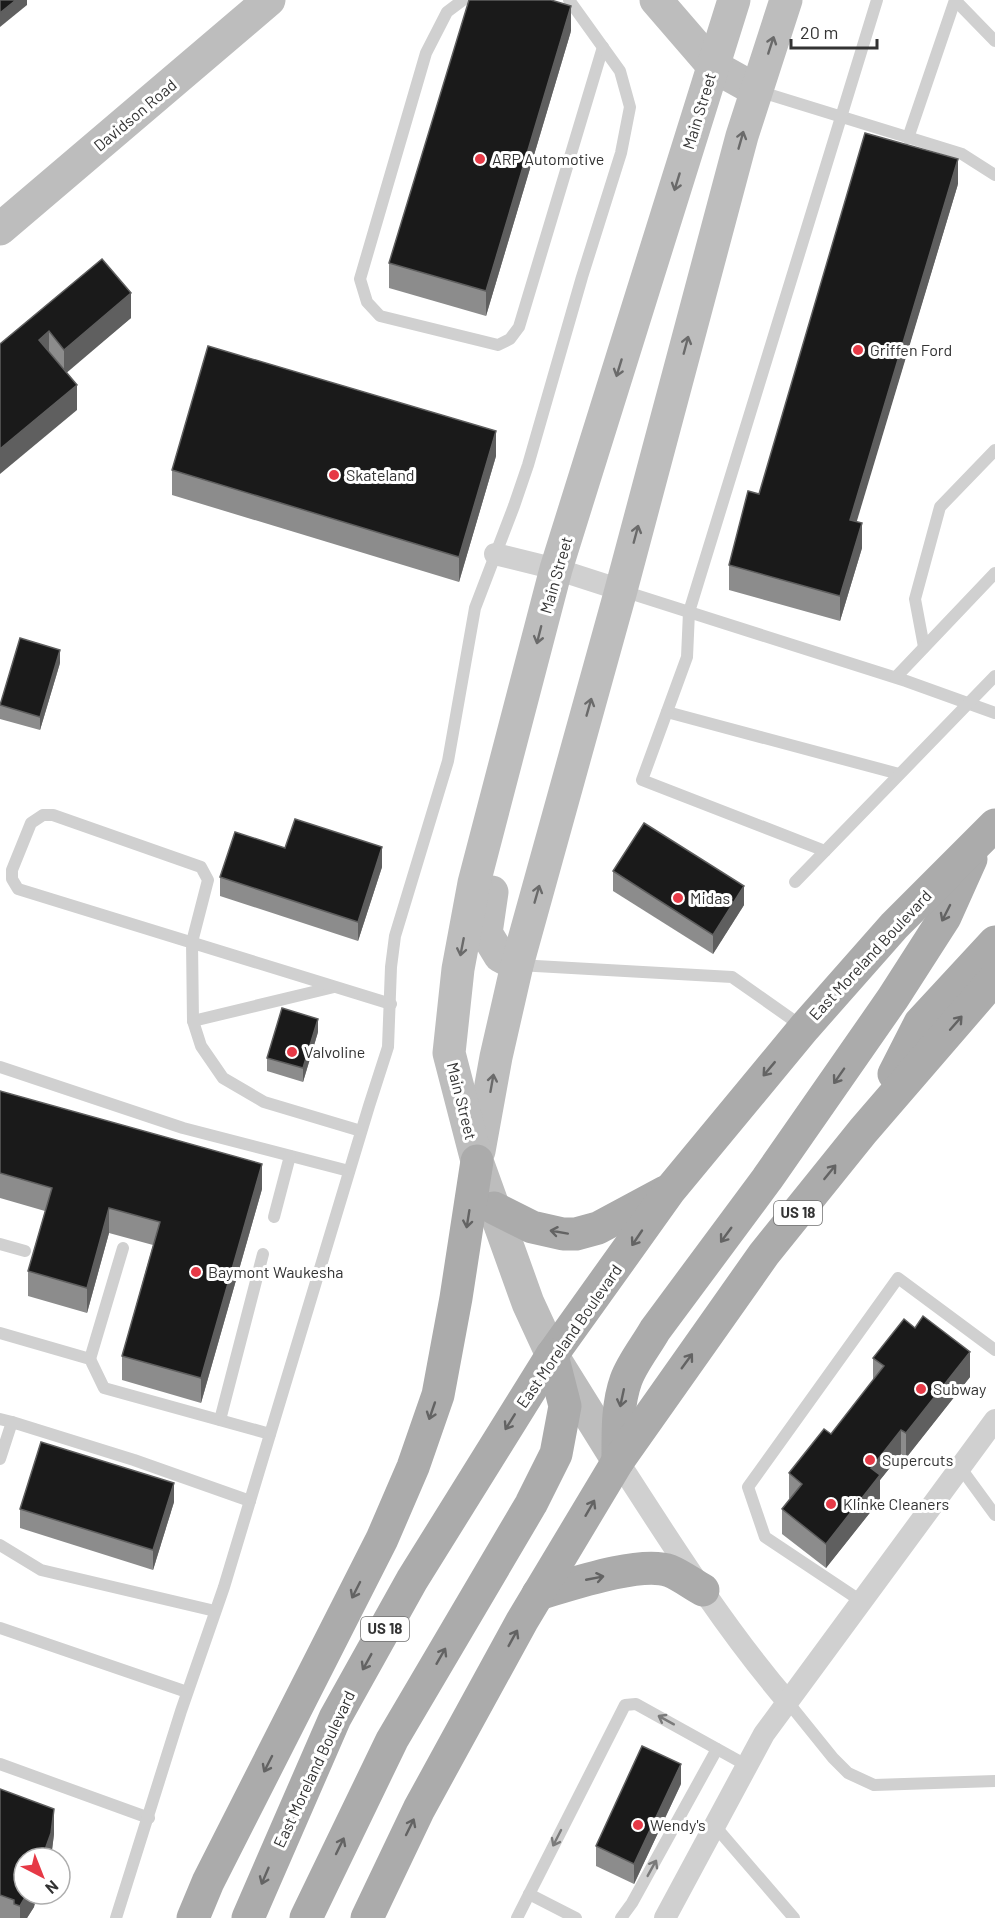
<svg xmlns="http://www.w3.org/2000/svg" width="995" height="1918" font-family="Barlow,sans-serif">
  <rect width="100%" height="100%" fill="#fff"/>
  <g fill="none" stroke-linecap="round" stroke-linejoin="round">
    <g stroke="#d0d0d0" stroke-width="12">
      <path d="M 463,0 L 447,12 L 426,53 L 360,279 L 367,302 L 380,316 L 498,345 L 510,339 L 519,327 L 603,47"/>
      <path d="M 955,0 L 995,41"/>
      <path d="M 758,91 L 962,154 L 995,175"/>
      <path d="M 908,138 L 955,0"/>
      <path d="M 623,591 L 906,681 L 995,713"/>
      <path d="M 924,647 L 915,599 L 940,507 L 995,450"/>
      <path d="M 896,677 L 995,573"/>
      <path d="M 667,712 L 899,774"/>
      <path d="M 825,851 L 642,780 L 687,657 L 689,612 L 877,0"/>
      <path d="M 795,882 L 995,676"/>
      <path d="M 518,965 L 732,977 L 803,1027"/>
      <path d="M 193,1021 L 334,987"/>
      <path d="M 0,1067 L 183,1128 L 349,1171"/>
      <path d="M 361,1131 L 264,1102 L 223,1078 L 201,1046 L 193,1021 L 192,942 L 208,880 L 201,867 L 53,815 L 43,815 L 31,823 L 12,870 L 12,879 L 18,889 L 391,1004"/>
      <path d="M 274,1217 L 290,1156"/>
      <path d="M 0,1244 L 25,1251"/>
      <path d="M 0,1333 L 90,1359 L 104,1388 L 270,1434"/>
      <path d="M 90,1359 L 123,1248"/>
      <path d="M 0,1419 L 12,1422"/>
      <path d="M 220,1420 L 263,1254"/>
      <path d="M 0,1459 L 12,1422 L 134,1460 L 250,1501"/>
      <path d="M 960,1467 L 995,1515"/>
      <path d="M 0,1545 L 41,1570 L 215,1611"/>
      <path d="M 861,1601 L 765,1537 L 748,1487 L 898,1278 L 995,1350"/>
      <path d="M 0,1628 L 187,1692"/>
      <path d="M 787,1701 L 833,1758 L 848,1773 L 874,1785 L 995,1781"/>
      <path d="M 0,1764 L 149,1818"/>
      <path d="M 714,1825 L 794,1918"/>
      <path d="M 529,1894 L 576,1918"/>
      <path d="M 116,1918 L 181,1711 L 224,1587 L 369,1106 L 388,1047 L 391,967 L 395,936 L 448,761 L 475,608 L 514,506 L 528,465 L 582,277 L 621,153 L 630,107 L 620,71 L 569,0"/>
      <path d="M 517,1918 L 625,1705 L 636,1704 L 746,1765"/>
      <path d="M 621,1918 L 632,1903 L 717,1749"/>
    </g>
    <g stroke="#d0d0d0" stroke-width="22">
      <path d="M 495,554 L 556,569 L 621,590"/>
      <path d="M 618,1461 C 671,1543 723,1626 787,1701"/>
      <path d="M 665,1918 L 764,1734 L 995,1420"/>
    </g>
    <g stroke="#bdbdbd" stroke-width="33">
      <path d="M 656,0 L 713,66 L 756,90"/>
      <path d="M 0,229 L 269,0"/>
      <path d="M 492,892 L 486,933 L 500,956 L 517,965"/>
      <path d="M 479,1151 L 496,1057 L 517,965 L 621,590 L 742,136 L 786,0"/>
      <path d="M 618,1461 L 552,1355 L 528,1303 L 477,1161 L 449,1053 L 458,969 L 474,883 L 556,569 L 734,0"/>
    </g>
    <g stroke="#ababab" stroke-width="33">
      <path d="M 894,1074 L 920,1023 L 995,942"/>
      <path d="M 494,1208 L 532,1227 L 563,1234 L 576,1234 L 598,1228 L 665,1192"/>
      <path d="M 618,1461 C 618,1434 617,1405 626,1380 C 632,1363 646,1346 655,1330 L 767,1179 L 893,998 L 945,917 L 971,859"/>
      <path d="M 538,1594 C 569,1585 641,1560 670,1571 C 682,1576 692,1584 703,1590"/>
      <path d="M 193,1918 L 208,1882 L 382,1539 L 413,1467 L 438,1395 L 456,1298 L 477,1161"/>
      <path d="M 248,1918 L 335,1718 L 412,1580 L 552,1355 L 670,1190 L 804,1028 L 894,926 L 995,825"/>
      <path d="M 306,1918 L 392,1740 L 531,1504 L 556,1454 L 565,1406 L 552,1355"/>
      <path d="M 367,1918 L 419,1809 L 522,1621 L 618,1461 L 764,1254 L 863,1131 L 995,978"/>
    </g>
  </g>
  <g fill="#8c8c8c">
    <path d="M 571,31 L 486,316 L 389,288 L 389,263 Z"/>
    <path d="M 958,184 L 856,521 L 862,548 L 840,621 L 729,590 L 729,565 L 759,494 Z"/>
    <path d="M 102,259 L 131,318 L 66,372 L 77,410 L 0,344 Z"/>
    <path d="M 496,456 L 459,582 L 172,495 L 172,470 Z"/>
    <path d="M 60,663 L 40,730 L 0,719 L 0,705 Z"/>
    <path d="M 285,848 L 382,867 L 358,941 L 220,896 L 220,877 Z"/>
    <path d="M 613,871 L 744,905 L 713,954 L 613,891 Z"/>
    <path d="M 318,1032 L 303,1082 L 267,1071 L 267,1058 Z"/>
    <path d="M 0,1091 L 262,1189 L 201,1403 L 122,1380 L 122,1356 L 153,1245 L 109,1233 L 87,1313 L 28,1296 L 28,1271 L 45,1211 L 0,1198 Z"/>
    <path d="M 873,1358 L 970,1377 L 906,1458 L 901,1454 L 880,1480 L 880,1500 L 826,1568 L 782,1534 L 782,1509 L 790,1499 L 789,1498 L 789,1473 L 831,1434 L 873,1380 Z"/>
    <path d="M 174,1502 L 153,1570 L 20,1528 L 20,1509 Z"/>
    <path d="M 681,1784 L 634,1884 L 596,1866 L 596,1846 Z"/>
    <path d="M 0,1789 L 54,1834 L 51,1858 L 24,1858 L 34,1907 L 27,1918 L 0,1918 Z"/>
  </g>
  <g fill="#5f5f5f">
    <path d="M 16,0 L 27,0 L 27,5 L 0,27 L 0,13 Z"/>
    <path d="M 571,6 L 571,31 L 486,316 L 486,291 Z"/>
    <path d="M 958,159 L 958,184 L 850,544 L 850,520 Z"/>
    <path d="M 131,293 L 131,318 L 64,375 L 64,350 Z"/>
    <path d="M 49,331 L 49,356 L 39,340 Z"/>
    <path d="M 77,385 L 77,410 L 0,474 L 0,449 Z"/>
    <path d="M 496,431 L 496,456 L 459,582 L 459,557 Z"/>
    <path d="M 862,523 L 862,548 L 840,621 L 840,596 Z"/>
    <path d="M 60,650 L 60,663 L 40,730 L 40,717 Z"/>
    <path d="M 382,847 L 382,867 L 358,941 L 358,922 Z"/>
    <path d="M 744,886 L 744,905 L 713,954 L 713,935 Z"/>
    <path d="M 318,1019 L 318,1032 L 303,1082 L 303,1068 Z"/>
    <path d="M 262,1164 L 262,1189 L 201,1403 L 201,1378 Z"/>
    <path d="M 109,1208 L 109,1233 L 87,1313 L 87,1288 Z"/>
    <path d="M 970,1352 L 970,1377 L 906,1458 L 906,1433 Z"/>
    <path d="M 901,1430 L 901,1454 L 880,1480 L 880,1500 L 826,1568 L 826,1544 L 871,1468 Z"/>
    <path d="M 174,1483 L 174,1502 L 153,1570 L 153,1550 Z"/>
    <path d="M 681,1764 L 681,1784 L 634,1884 L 634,1864 Z"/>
    <path d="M 54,1809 L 54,1834 L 51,1858 L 42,1858 Z"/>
    <path d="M 27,1894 L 38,1894 L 34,1907 L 27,1918 L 20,1918 L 20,1906 Z"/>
  </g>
  <g fill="#1a1a1a" stroke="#5f5f5f" stroke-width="1.5">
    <path d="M 0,0 L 16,0 L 0,13 Z"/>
    <path d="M 469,0 L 551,0 L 571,6 L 486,291 L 389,263 Z"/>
    <path d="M 865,133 L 958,159 L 850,520 L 862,523 L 840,596 L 729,565 L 748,491 L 759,494 Z"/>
    <path d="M 102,259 L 131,293 L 64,350 L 49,331 L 39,340 L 77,385 L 0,449 L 0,344 Z"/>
    <path d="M 208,346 L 496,431 L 459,557 L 172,470 Z"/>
    <path d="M 20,638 L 60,650 L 40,717 L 0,705 Z"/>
    <path d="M 295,819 L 382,847 L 358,922 L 220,877 L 235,832 L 285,848 Z"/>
    <path d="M 644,823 L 744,886 L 713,935 L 613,871 Z"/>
    <path d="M 282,1008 L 318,1019 L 303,1068 L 267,1058 Z"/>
    <path d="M 0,1091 L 262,1164 L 201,1378 L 122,1356 L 160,1222 L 109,1208 L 87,1288 L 28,1271 L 52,1188 L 0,1173 Z"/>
    <path d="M 923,1316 L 970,1352 L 906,1433 L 901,1430 L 871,1468 L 880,1475 L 826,1544 L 782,1509 L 802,1484 L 789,1473 L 824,1429 L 831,1434 L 884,1366 L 873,1358 L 904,1319 L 915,1328 Z"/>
    <path d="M 41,1442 L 174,1483 L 153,1550 L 20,1509 Z"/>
    <path d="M 642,1746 L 681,1764 L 634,1864 L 596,1846 Z"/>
    <path d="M 0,1789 L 54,1809 L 51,1833 L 42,1858 L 24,1858 L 24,1894 L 27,1894 L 20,1906 L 14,1904 L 14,1900 L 0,1895 Z"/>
  </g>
  <defs><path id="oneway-shaft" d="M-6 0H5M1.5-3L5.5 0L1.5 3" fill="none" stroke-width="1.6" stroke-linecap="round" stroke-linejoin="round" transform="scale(1.5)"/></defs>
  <g stroke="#6a6a6a">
    <use href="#oneway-shaft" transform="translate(771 45) rotate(-72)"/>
    <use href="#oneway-shaft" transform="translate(741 140) rotate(-74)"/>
    <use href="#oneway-shaft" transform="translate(677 182) rotate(107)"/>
    <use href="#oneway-shaft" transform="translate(686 345) rotate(-75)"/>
    <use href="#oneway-shaft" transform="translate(619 368) rotate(107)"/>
    <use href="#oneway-shaft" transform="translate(636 534) rotate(-75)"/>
    <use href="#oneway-shaft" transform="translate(539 635) rotate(104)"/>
    <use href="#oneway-shaft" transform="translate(589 707) rotate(-74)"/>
    <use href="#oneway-shaft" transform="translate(537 894) rotate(-74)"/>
    <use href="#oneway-shaft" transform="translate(462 947) rotate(101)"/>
    <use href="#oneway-shaft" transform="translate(492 1083) rotate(-80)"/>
  </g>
  <g stroke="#636363">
    <use href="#oneway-shaft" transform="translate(946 913) rotate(117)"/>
    <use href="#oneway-shaft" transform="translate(956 1023) rotate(-49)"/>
    <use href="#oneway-shaft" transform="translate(769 1069) rotate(130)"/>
    <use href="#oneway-shaft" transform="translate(839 1076) rotate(125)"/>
    <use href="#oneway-shaft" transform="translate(830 1172) rotate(-51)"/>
    <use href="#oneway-shaft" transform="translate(468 1219) rotate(99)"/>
    <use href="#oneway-shaft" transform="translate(559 1232) rotate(-170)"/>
    <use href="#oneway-shaft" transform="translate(726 1235) rotate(126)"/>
    <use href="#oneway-shaft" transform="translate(637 1238) rotate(124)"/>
    <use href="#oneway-shaft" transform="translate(687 1361) rotate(-54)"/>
    <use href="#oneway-shaft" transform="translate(622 1398) rotate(102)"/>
    <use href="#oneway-shaft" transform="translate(432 1411) rotate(109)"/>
    <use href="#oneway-shaft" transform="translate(510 1422) rotate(122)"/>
    <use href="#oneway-shaft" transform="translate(590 1508) rotate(-60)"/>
    <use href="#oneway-shaft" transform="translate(595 1578) rotate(-11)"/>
    <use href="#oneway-shaft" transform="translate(356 1590) rotate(117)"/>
    <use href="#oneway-shaft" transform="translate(513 1638) rotate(-61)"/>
    <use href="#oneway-shaft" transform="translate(441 1656) rotate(-60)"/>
    <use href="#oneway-shaft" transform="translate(367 1662) rotate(119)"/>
    <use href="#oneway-shaft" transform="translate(268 1764) rotate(117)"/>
    <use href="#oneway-shaft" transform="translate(410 1827) rotate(-64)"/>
    <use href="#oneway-shaft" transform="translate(340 1846) rotate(-64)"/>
    <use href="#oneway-shaft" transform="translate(265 1876) rotate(113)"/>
  </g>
  <g stroke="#7a7a7a">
    <use href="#oneway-shaft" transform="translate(666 1720) rotate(-151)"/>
    <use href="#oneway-shaft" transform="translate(557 1838) rotate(117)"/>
    <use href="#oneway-shaft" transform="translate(652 1868) rotate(-61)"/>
  </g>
  <g fill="#e63946" stroke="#fff" stroke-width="2">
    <circle cx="480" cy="159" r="6"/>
    <circle cx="858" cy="350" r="6"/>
    <circle cx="334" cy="475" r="6"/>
    <circle cx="678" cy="898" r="6"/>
    <circle cx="292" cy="1052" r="6"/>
    <circle cx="196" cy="1272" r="6"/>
    <circle cx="921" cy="1389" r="6"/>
    <circle cx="870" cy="1460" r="6"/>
    <circle cx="831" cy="1504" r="6"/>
    <circle cx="638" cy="1825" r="6"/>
  </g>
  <g text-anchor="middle" stroke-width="6" stroke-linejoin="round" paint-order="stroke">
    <g fill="#fff" stroke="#707070" stroke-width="1.5">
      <rect x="774" y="1201" width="48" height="24" rx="4.5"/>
      <rect x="361" y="1617" width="48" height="24" rx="4.5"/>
    </g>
    <g font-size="15" font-weight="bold" fill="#333">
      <text x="798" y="1218">US 18</text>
      <text x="385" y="1634">US 18</text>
    </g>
    <g font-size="16" fill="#333" stroke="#fff">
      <text transform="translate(699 111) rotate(-73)" y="6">Main Street</text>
      <text transform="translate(135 115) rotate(-40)" y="6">Davidson Road</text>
      <text transform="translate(556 575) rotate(-74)" y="6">Main Street</text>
      <text transform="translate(870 955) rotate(-47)" y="6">East Moreland Boulevard</text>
      <text transform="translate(462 1101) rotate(76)" y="6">Main Street</text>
      <text transform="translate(569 1336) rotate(-55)" y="6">East Moreland Boulevard</text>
      <text transform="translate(314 1769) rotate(-65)" y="6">East Moreland Boulevard</text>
    </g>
    <g font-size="16" fill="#333" stroke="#fff" text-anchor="start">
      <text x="492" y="165">ARP Automotive</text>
      <text x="870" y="356">Griffen Ford</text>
      <text x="346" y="481">Skateland</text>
      <text x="690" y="904">Midas</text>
      <text x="304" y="1058">Valvoline</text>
      <text x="208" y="1278">Baymont Waukesha</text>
      <text x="933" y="1395">Subway</text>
      <text x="882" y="1466">Supercuts</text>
      <text x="843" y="1510">Klinke Cleaners</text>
      <text x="650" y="1831">Wendy's</text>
    </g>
  </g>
  <g transform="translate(42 1876) rotate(138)"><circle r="28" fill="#ffffff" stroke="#adadad" stroke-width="1.5"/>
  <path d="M0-4.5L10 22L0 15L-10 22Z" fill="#e63946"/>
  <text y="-9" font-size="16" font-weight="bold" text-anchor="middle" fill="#333333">N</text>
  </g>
  <path d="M791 39v9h86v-9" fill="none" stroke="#333333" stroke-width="3"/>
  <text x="800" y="39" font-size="18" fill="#333333" stroke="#ffffff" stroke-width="4.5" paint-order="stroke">20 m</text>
</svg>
